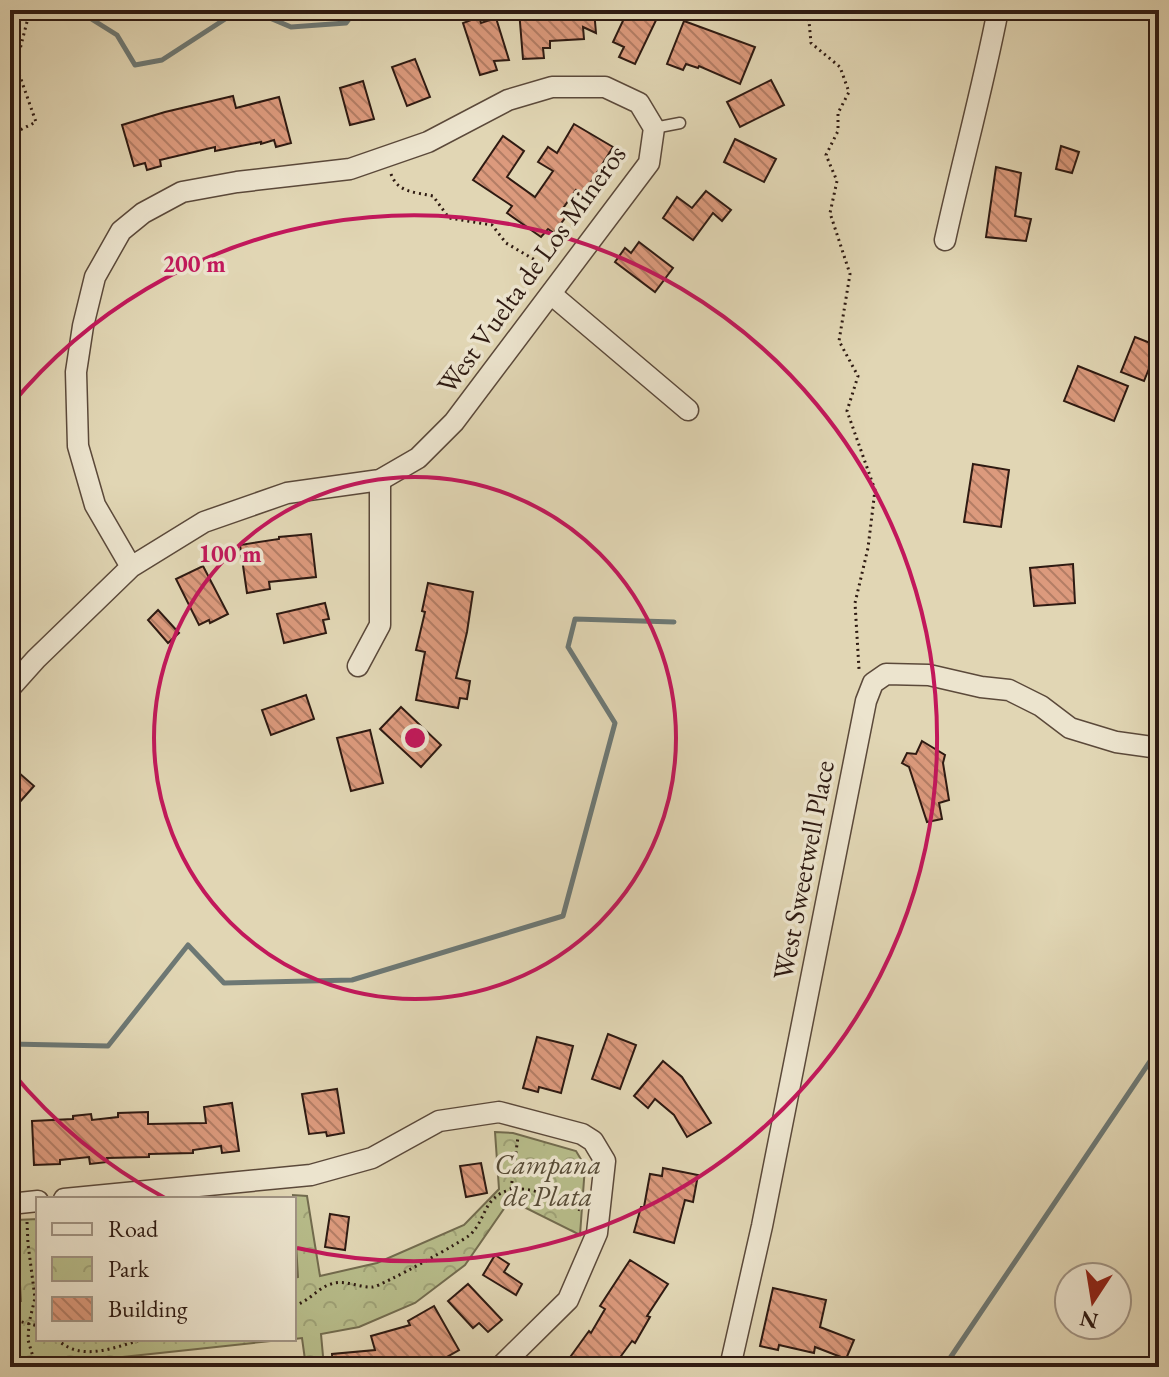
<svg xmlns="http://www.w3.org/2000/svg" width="1169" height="1377" font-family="'EB Garamond',serif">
  <defs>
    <pattern id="park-crowns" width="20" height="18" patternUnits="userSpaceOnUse" patternTransform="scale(2)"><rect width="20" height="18" fill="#b7bc8a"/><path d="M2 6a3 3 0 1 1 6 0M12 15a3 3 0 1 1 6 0" fill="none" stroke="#9ea176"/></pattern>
    <pattern id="building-back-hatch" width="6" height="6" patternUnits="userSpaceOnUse" patternTransform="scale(2)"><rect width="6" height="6" fill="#dc9a7d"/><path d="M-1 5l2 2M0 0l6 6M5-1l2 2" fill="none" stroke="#b37d65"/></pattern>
  </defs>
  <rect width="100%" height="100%" fill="#e1d6b4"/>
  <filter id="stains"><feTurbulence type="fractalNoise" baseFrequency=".0025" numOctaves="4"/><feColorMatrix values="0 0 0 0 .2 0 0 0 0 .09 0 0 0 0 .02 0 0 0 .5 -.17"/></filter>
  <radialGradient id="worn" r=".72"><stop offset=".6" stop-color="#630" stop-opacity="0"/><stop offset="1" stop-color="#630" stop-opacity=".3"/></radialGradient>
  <g fill="url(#park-crowns)" stroke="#726b4e" stroke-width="2">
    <path d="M 495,1132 L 513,1133 L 576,1151 L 585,1166 L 580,1235 L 510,1200 L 465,1265 L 415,1303 L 359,1327 L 321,1334 L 324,1367 L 306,1367 L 302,1338 L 294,1339 L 294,1278 L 298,1277 L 293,1195 L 307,1196 L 320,1276 L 377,1263 L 464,1225 L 499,1189 Z"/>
    <path d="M 38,1219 L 38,1339 L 290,1339 L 48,1365 L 48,1367 L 10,1367 L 10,1301 L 21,1301 L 16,1220 Z"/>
  </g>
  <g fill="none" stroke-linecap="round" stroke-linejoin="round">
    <g stroke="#6d7874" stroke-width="5">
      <path d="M 77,10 L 117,35 L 135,65 L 162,60 L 239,10"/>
      <path d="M 251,10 L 291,27 L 346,23 L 356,10"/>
      <path d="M 10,1044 L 108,1046 L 188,945 L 224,983 L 352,980 L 563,916 L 615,723 L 568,647 L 575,619 L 674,622"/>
      <path d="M 944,1367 L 1159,1048"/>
      <path d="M 1151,1367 L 1159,1359"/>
    </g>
  </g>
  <g fill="url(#building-back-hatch)" stroke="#2e1a12" stroke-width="2">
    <path d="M 519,10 L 594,10 L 596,33 L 583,27 L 584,39 L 550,41 L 550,48 L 543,48 L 544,58 L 523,59 Z"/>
    <path d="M 628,10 L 651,10 L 659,14 L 635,64 L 619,57 L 624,47 L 613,42 Z"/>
    <path d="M 479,17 L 481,23 L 496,18 L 509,60 L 494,61 L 497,70 L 480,75 L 463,23 Z"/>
    <path d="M 684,21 L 755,47 L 740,84 L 699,66 L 698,68 L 686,64 L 683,70 L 667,64 Z"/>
    <path d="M 415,59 L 430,97 L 407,106 L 392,67 Z"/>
    <path d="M 771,80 L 784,105 L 740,127 L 727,102 Z"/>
    <path d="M 363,81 L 374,119 L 350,125 L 340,88 Z"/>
    <path d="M 233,96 L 236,108 L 279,97 L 291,143 L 276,147 L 274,140 L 261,144 L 261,142 L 215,151 L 215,147 L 160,160 L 161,166 L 147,170 L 145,163 L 134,166 L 122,125 L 165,112 Z"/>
    <path d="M 574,124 L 613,147 L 583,195 L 576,190 L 559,214 L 565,218 L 554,233 L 548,229 L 541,237 L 507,213 L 512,206 L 473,180 L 503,136 L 524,151 L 507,177 L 535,197 L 553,171 L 538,162 L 548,147 L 557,153 Z"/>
    <path d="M 735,139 L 776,159 L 764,182 L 724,162 Z"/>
    <path d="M 1061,146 L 1079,152 L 1072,173 L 1056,169 Z"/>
    <path d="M 996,167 L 1021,173 L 1015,216 L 1031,219 L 1026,241 L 986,237 Z"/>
    <path d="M 706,191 L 731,210 L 722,221 L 713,213 L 693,240 L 663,218 L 677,197 L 692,208 Z"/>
    <path d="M 639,242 L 673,268 L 655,292 L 615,262 L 625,248 L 631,253 Z"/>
    <path d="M 1135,337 L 1158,346 L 1144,381 L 1121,372 Z"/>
    <path d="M 1078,366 L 1128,386 L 1114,421 L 1064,401 Z"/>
    <path d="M 973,464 L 1009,470 L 1001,527 L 964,522 Z"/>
    <path d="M 311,534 L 316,577 L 269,582 L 270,589 L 247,593 L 240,545 L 279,539 L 279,537 Z"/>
    <path d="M 1073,564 L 1075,603 L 1034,606 L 1030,568 Z"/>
    <path d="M 203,566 L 228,614 L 210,623 L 209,620 L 199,625 L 176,579 Z"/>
    <path d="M 428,583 L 473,592 L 467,632 L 456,678 L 470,681 L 467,699 L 460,698 L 458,708 L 416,700 L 425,652 L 416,650 L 425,612 L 422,611 Z"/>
    <path d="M 325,603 L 329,619 L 323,620 L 326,633 L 284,643 L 277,614 Z"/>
    <path d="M 158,610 L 179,633 L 168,643 L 148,620 Z"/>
    <path d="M 306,695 L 314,719 L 271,735 L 262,710 Z"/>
    <path d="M 401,707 L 441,745 L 421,767 L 380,729 Z"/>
    <path d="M 370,730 L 383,783 L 351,791 L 337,738 Z"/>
    <path d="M 922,741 L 945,755 L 943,763 L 949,800 L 939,803 L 942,819 L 927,822 L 909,767 L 902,763 L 907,753 L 916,754 Z"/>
    <path d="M 10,765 L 34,786 L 10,813 Z"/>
    <path d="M 608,1034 L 636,1045 L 620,1089 L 592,1079 Z"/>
    <path d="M 537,1037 L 573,1046 L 561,1093 L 539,1087 L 538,1092 L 523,1088 Z"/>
    <path d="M 663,1061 L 682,1077 L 711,1123 L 687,1137 L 674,1115 L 655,1099 L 648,1108 L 634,1096 Z"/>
    <path d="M 337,1089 L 344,1133 L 327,1136 L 326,1132 L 309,1134 L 302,1094 Z"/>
    <path d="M 232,1103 L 239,1151 L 222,1153 L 221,1146 L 193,1150 L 193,1153 L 149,1154 L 149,1157 L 107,1158 L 108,1162 L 90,1164 L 89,1157 L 60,1160 L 60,1164 L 34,1165 L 32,1121 L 73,1119 L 73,1116 L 91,1114 L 92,1120 L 118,1117 L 118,1113 L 148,1112 L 148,1124 L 206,1123 L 204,1107 Z"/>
    <path d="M 481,1163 L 487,1193 L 466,1197 L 460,1166 Z"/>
    <path d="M 663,1168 L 698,1175 L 693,1202 L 685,1200 L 674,1243 L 634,1232 L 641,1207 L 644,1207 L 650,1174 L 662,1176 Z"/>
    <path d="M 330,1214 L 349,1217 L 345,1250 L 325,1247 Z"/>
    <path d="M 495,1255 L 509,1264 L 504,1272 L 522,1284 L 516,1295 L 483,1275 Z"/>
    <path d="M 630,1260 L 668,1284 L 647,1316 L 650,1317 L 635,1343 L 632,1341 L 613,1367 L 563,1367 L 589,1331 L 591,1333 L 605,1309 L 600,1306 Z"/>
    <path d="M 468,1284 L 502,1320 L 488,1332 L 479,1323 L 473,1328 L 448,1301 Z"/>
    <path d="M 773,1288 L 826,1300 L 820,1327 L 854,1340 L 846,1359 L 815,1347 L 814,1353 L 779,1345 L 778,1350 L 760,1346 Z"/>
    <path d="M 434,1306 L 459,1350 L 429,1367 L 333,1367 L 332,1354 L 375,1350 L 371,1336 L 410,1325 L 408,1321 Z"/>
  </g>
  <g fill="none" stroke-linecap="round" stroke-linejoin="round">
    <defs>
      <path id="lane" d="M 654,128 L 680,123"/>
      <g id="street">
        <path d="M 945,240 C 962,163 983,87 998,10"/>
        <path d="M 551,294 L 688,410"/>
        <path d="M 358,666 L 380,625 L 380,480"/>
        <path d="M 10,688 L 36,659 L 131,567 L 204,522 L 287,493 L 380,480 L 418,458 L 454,422 L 649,163 L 654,128 L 639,103 L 605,87 L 552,87 L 508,100 L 428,142 L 350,169 L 237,182 L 182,192 L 143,213 L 121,231 L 95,277 L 83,326 L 76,372 L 78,446 L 95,505 L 131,567"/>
        <path d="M 64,1199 L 311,1175 L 372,1158 L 439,1121 L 499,1112 L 582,1134 L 593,1141 L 605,1161 L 597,1233 L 568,1300 L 500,1367"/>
        <path d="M 10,1204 L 38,1201"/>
        <path d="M 730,1367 L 762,1226 L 866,701 L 873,683 L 886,674 L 929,675 L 981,687 L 1009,690 L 1041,706 L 1070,728 L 1116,742 L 1159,748"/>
      </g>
    </defs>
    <use href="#lane" stroke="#5b493a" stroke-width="13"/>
    <use href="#street" stroke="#5b493a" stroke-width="23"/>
    <g stroke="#2e1a12" stroke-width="3" stroke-dasharray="2 4" stroke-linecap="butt">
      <path d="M 799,10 L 809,21 L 811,43 L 840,67 L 849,92 L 838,113 L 838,131 L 826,155 L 837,181 L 830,213 L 850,274 L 839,341 L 858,376 L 847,411 L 875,490 L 868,548 L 855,603 L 859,669"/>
      <path d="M 10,135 L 36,122 L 16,65 L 30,10"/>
      <path d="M 391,174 C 398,193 415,192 433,196 L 449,218 L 492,225 L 506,243 L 535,260 L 542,276"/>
      <path d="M 511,1189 L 518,1137"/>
      <path d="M 27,1222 L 28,1244 L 35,1298 L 29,1323 L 28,1340 L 36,1367"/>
      <path d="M 294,1305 C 308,1303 317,1288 331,1284 C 345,1279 359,1288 373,1287 C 381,1286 464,1241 471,1234 C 486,1219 484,1196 510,1190 C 534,1185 560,1201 580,1210"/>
      <path d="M 10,1319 L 38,1326"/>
      <path d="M 57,1339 C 81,1363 115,1347 144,1339"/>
    </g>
    <use href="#lane" stroke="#ece4ce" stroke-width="10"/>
    <use href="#street" stroke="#ece4ce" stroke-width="20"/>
  </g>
  <g fill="none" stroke="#c2185b" stroke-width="4">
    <circle cx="415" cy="738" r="261"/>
    <path d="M165 1198A523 523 0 0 1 11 1071M11 405A523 523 0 1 1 297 1248"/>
  </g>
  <g text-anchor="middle" stroke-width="7" stroke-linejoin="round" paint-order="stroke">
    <g font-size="28" fill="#2e1a12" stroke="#ece4ce">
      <text transform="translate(531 269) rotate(-54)" y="10">West Vuelta de Los Mineros</text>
      <text transform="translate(803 870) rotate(-79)" y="10">West Sweetwell Place</text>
    </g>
    <g font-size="28" font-style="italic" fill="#574b36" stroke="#ece4ce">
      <text x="548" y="1174">Campana<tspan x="548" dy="32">de Plata</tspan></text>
    </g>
  </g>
  <circle cx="415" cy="738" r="12" fill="#c2185b" stroke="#ece4ce" stroke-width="4"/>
  <g font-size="24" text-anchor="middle" font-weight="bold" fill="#c2185b" stroke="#ece4ce" stroke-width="7" stroke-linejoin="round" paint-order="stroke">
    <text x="194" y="272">200 m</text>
    <text x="230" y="562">100 m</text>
  </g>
  <rect width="1169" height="1377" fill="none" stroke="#e1d6b4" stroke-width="40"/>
  <rect x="12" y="12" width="1145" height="1353" fill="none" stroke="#2e1a12" stroke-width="4"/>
  <rect x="20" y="20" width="1129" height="1337" fill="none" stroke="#2e1a12" stroke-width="2"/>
  <rect x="36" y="1197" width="260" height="144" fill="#ece4ce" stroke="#a09383" stroke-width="2"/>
  <rect x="52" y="1223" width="40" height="12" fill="#ece4ce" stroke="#a09383" stroke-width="2"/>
  <text x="108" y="1237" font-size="24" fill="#2e1a12">Road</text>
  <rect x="52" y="1257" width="40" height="24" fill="url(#park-crowns)" stroke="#a09383" stroke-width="2"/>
  <text x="108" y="1277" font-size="24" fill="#2e1a12">Park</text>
  <rect x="52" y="1297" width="40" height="24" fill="url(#building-back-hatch)" stroke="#a09383" stroke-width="2"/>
  <text x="108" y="1317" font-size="24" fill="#2e1a12">Building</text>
  <g transform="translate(1093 1301) rotate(192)"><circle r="38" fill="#ece4ce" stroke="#a09383" stroke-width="2"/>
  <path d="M0-6L14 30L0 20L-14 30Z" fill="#8f2418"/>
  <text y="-12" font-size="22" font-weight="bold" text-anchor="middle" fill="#2e1a12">N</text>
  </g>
  <rect width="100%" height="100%" filter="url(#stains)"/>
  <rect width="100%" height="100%" fill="url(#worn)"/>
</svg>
